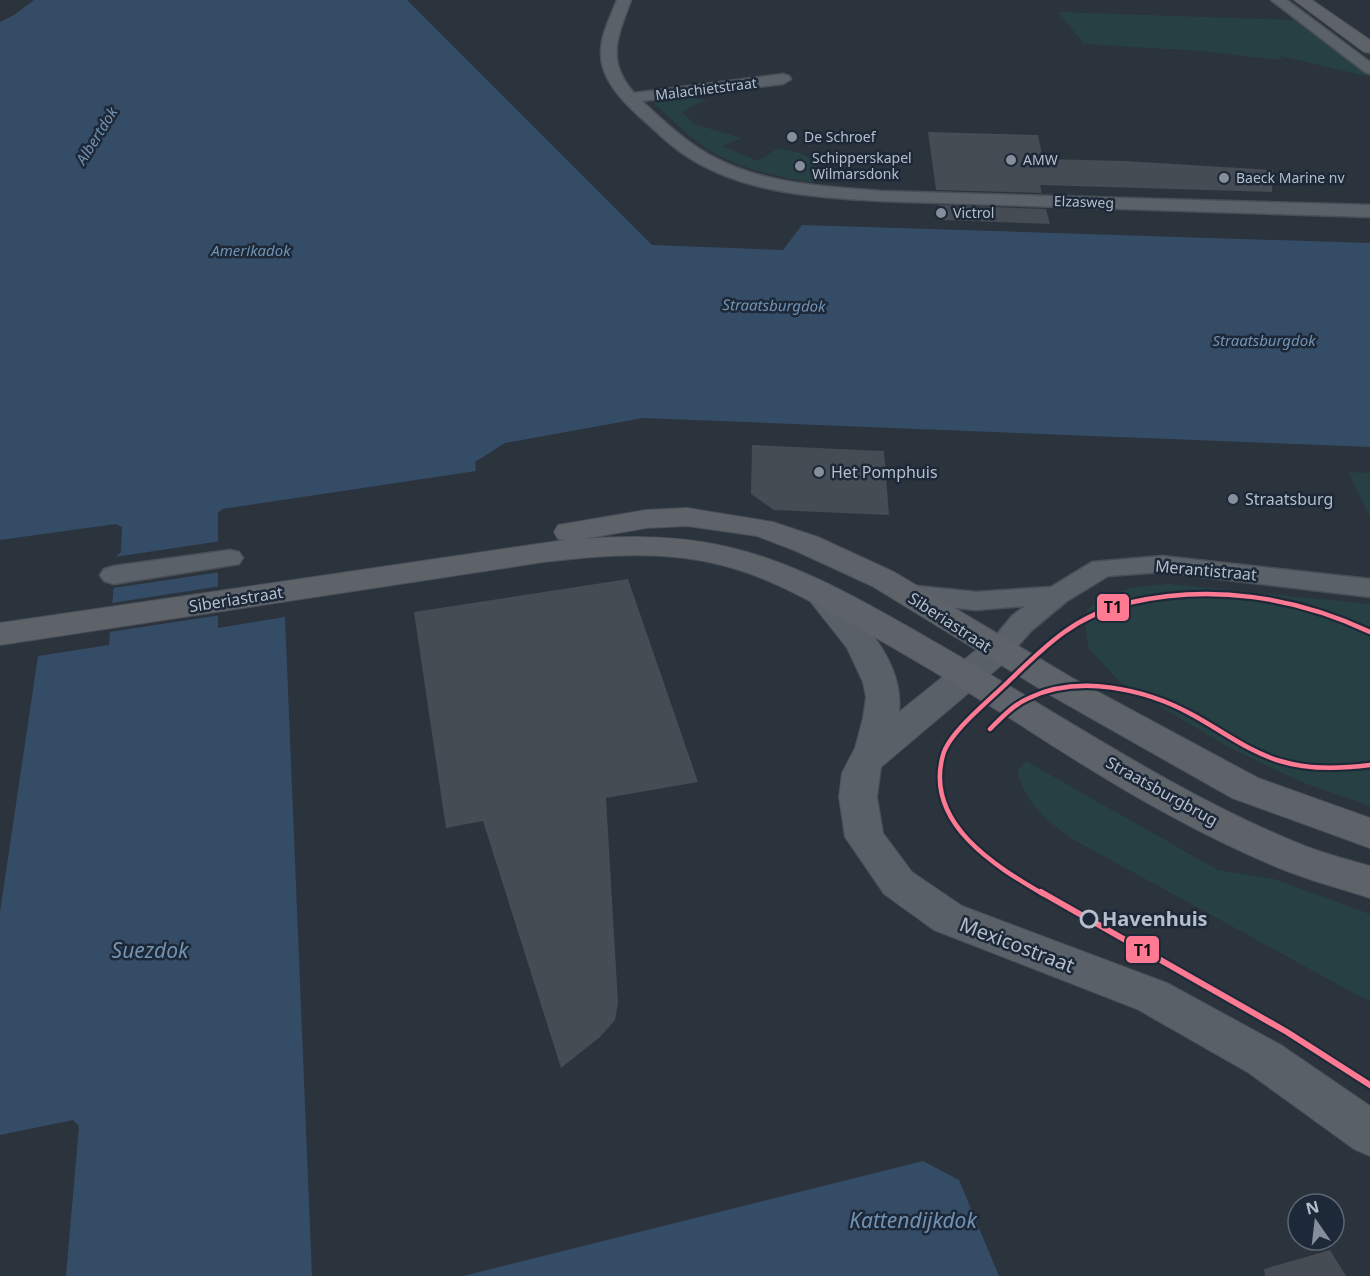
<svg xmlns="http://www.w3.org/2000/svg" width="1370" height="1276" font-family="'Noto Sans',sans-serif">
  <rect width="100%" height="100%" fill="#2b333c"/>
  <g fill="#274043">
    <path d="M 1058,12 L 1297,20 L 1370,77 L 1280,56 L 1281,60 L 1201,51 L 1084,44 Z"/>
    <path d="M 681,96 L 705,100 L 682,112 L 695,124 L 741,138 L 723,146 L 758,161 L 778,148 C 802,154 810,151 820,175 L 814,183 C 778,177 739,169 707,149 C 688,136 671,118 653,103 Z"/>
    <path d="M 1348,472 L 1370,473 L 1370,517 Z"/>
    <path d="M 1171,584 L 1370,604 L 1370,806 L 1304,783 L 1228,747 L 1120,682 L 1089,649 L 1086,632 L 1087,610 C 1113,589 1139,585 1171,584 Z"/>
    <path d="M 1026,761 L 1218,870 L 1274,879 L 1370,914 L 1370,1002 L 1074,840 C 1046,820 1027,806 1017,771 Z"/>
  </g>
  <g fill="#354c67">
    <path d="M 34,0 L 407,0 L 652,245 L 783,250 L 802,225 L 1370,243 L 1370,447 L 643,418 L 505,443 L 475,462 L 476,471 L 222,509 L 218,513 L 218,628 L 285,617 L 312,1276 L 66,1276 L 79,1126 L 73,1120 L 0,1135 L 0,912 L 38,656 L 109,645 L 116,557 L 121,552 L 122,527 L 116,524 L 0,540 L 0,22 L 14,15 Z"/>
    <path d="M 923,1161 L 959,1180 L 999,1276 L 463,1276 Z"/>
  </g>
  <g fill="#2b333c">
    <path d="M 221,541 L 221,572 L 113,588 L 115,557 Z"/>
    <path d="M 221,586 L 221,615 L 109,632 L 112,603 Z"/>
  </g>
  <g fill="#454c54">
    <path d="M 928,132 L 1038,135 L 1043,159 L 1126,161 L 1273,170 L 1272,192 L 1040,185 L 1042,193 L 936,190 Z"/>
    <path d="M 939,205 L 1046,209 L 1050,224 L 941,220 Z"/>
    <path d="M 752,445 L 884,451 L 889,515 L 774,510 L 751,494 Z"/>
    <path d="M 628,579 L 698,782 L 606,798 L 618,1003 L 615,1020 L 600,1037 L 561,1068 L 483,821 L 446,828 L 414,612 Z"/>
    <path d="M 1330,1250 L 1346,1276 L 1265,1276 L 1264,1269 Z"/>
  </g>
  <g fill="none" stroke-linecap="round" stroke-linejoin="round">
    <defs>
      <g id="street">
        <path d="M 617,0 L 631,0 C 618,36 605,60 634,93 L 783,74 L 789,76 L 791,79 L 783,84 L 642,101 C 659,117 676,133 695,146 C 749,183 816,186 880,191 L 1370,205 L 1370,217 L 880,201 C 813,197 739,193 682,153 C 667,143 654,129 640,117 C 622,101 600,78 601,52 C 601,34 611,16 617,0 Z"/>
        <path d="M 1271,0 L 1287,0 L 1370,62 L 1370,74 L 1365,72 Z"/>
        <path d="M 230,550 L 239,552 L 243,558 L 239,564 L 114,584 L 104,581 L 100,575 L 104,569 L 114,566 Z"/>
        <path d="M 1162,556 L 1370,579 L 1370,597 L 1162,572 L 1108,576 L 1067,601 L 1032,630 L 1008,657 L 998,660 L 988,657 L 984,650 L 1012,616 L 1025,606 L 976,610 L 907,603 L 897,600 L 893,594 L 897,588 L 907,585 L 976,592 L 1051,587 L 1092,562 Z"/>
      </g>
      <path id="secondary" d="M 818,581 L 829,584 C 860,619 905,661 899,712 L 986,642 L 998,639 L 1010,642 L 1015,650 L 1010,658 L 881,767 L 877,797 L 883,833 L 912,872 L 962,906 L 1167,983 L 1281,1045 L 1370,1106 L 1370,1156 L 1354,1149 L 1249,1073 L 1137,1009 L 934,930 L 884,894 L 845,837 L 839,797 L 842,773 L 855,748 L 863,718 L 866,697 L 863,682 L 847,648 L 802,591 L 807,584 Z"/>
      <g id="primary">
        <path d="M 1294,0 L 1312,0 L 1370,40 L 1370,53 L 1364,52 Z"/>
        <path d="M 687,508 L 773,522 L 818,537 L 894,572 L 1074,679 L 1258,778 L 1370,818 L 1370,848 L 1232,798 L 1050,695 L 872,586 L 796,551 L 757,536 L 687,526 L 646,528 L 584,539 C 632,535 681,536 728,547 C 801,564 868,604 933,641 C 1056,711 1173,793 1305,846 C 1326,854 1348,860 1370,866 L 1370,898 C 1339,888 1308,880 1279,868 C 1187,830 1102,778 1019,724 C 962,688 905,654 846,621 C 807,599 766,576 721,565 C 664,550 603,555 544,562 L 0,645 L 0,623 L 565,540 L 558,539 L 554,532 L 558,525 L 646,510 Z"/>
      </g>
    </defs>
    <use href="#street" stroke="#494f56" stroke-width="3"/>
    <use href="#secondary" stroke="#494f56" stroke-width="2"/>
    <use href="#primary" stroke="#494f58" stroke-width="2"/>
    <use href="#street" fill="#5b6169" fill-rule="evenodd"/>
    <use href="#secondary" fill="#5a6067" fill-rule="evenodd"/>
    <use href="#primary" fill="#5e636a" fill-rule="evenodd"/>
    <defs>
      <g id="tram-1-far1">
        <path d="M 990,729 C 1002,717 1013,705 1029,698 C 1079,674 1145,689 1191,714 C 1221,730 1247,751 1280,761 C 1309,770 1340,769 1370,765"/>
        <path d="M 1043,894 C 995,866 924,823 943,755 C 949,732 991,699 1009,681 C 1045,646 1076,615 1128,603 C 1210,584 1294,596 1370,632"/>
      </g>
      <path id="tram-1" d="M 1041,892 L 1287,1032 L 1370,1085"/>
    </defs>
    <use href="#tram-1-far1" stroke="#1d2938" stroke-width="9"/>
    <use href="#tram-1" stroke="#1d2938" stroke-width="10"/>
    <use href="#tram-1-far1" stroke="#fe7a93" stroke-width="4.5"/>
    <use href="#tram-1" stroke="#fe7a93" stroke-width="6"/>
  </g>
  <g fill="#858e9a" stroke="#1d2938" stroke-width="2">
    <circle cx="792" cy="137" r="6"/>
    <circle cx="1011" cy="160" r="6"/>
    <circle cx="800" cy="166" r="6"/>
    <circle cx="1224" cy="178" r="6"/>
    <circle cx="941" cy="213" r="6"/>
    <circle cx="819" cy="472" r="6"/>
    <circle cx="1233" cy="499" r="6"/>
  </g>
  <circle fill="#1d2938" stroke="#b5bfcc" stroke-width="3" cx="1089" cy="919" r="8"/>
  <g text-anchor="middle" stroke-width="5" stroke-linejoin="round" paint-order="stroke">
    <g font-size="14" fill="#b5bfcc" stroke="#1d2938">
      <text transform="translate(706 89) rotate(-7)" y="5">Malachietstraat</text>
      <text transform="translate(1084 202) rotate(2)" y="5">Elzasweg</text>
    </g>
    <g font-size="14" fill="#b5bfcc" stroke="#1d2938" text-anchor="start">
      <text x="804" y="142">De Schroef</text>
      <text x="812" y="163">Schipperskapel<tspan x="812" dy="16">Wilmarsdonk</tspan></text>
      <text x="1023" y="165">AMW</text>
      <text x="1236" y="183">Baeck Marine nv</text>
      <text x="953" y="218">Victrol</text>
    </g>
    <g font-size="15" font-style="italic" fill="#7292b2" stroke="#1d2938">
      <text transform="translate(97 136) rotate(-58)" y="5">Albertdok</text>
      <text x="251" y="256">Amerikadok</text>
      <text transform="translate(774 306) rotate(1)" y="5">Straatsburgdok</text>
      <text x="1264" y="346">Straatsburgdok</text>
    </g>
    <g font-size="16" fill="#b5bfcc" stroke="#1d2938" text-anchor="start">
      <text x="831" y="478">Het Pomphuis</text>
      <text x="1245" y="505">Straatsburg</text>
    </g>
    <g font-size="16" fill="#b5bfcc" stroke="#1d2938">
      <text transform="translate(1206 570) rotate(5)" y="6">Merantistraat</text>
      <text transform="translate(236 599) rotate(-9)" y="6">Siberiastraat</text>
      <text transform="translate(950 622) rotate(33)" y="6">Siberiastraat</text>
      <text transform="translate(1162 791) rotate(29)" y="6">Straatsburgbrug</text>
    </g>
    <g font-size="20" font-weight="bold" fill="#b5bfcc" stroke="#1d2938" text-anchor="start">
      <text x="1102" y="926">Havenhuis</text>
    </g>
    <g font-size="20" fill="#b5bfcc" stroke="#1d2938">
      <text transform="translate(1017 945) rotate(21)" y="7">Mexicostraat</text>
    </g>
    <g font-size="21" font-style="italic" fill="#7292b2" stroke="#1d2938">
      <text x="150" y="958">Suezdok</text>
      <text x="913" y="1228">Kattendijkdok</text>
    </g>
  </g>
  <g stroke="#1d2938" stroke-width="2">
    <rect x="1096" y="593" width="34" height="29" rx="6" fill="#fe7a93"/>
    <rect x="1125" y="935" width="35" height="29" rx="6" fill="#fe7a93"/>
  </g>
  <g font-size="16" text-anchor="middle" font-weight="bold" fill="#111">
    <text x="1113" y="613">T1</text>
    <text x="1143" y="956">T1</text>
  </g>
  <g transform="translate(1316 1222) rotate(346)"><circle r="28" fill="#1d2938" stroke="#5a6573" stroke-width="1.5"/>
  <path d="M0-4.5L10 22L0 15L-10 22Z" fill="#858e9a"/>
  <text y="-9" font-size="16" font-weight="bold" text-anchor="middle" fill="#b5bfcc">N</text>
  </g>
</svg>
